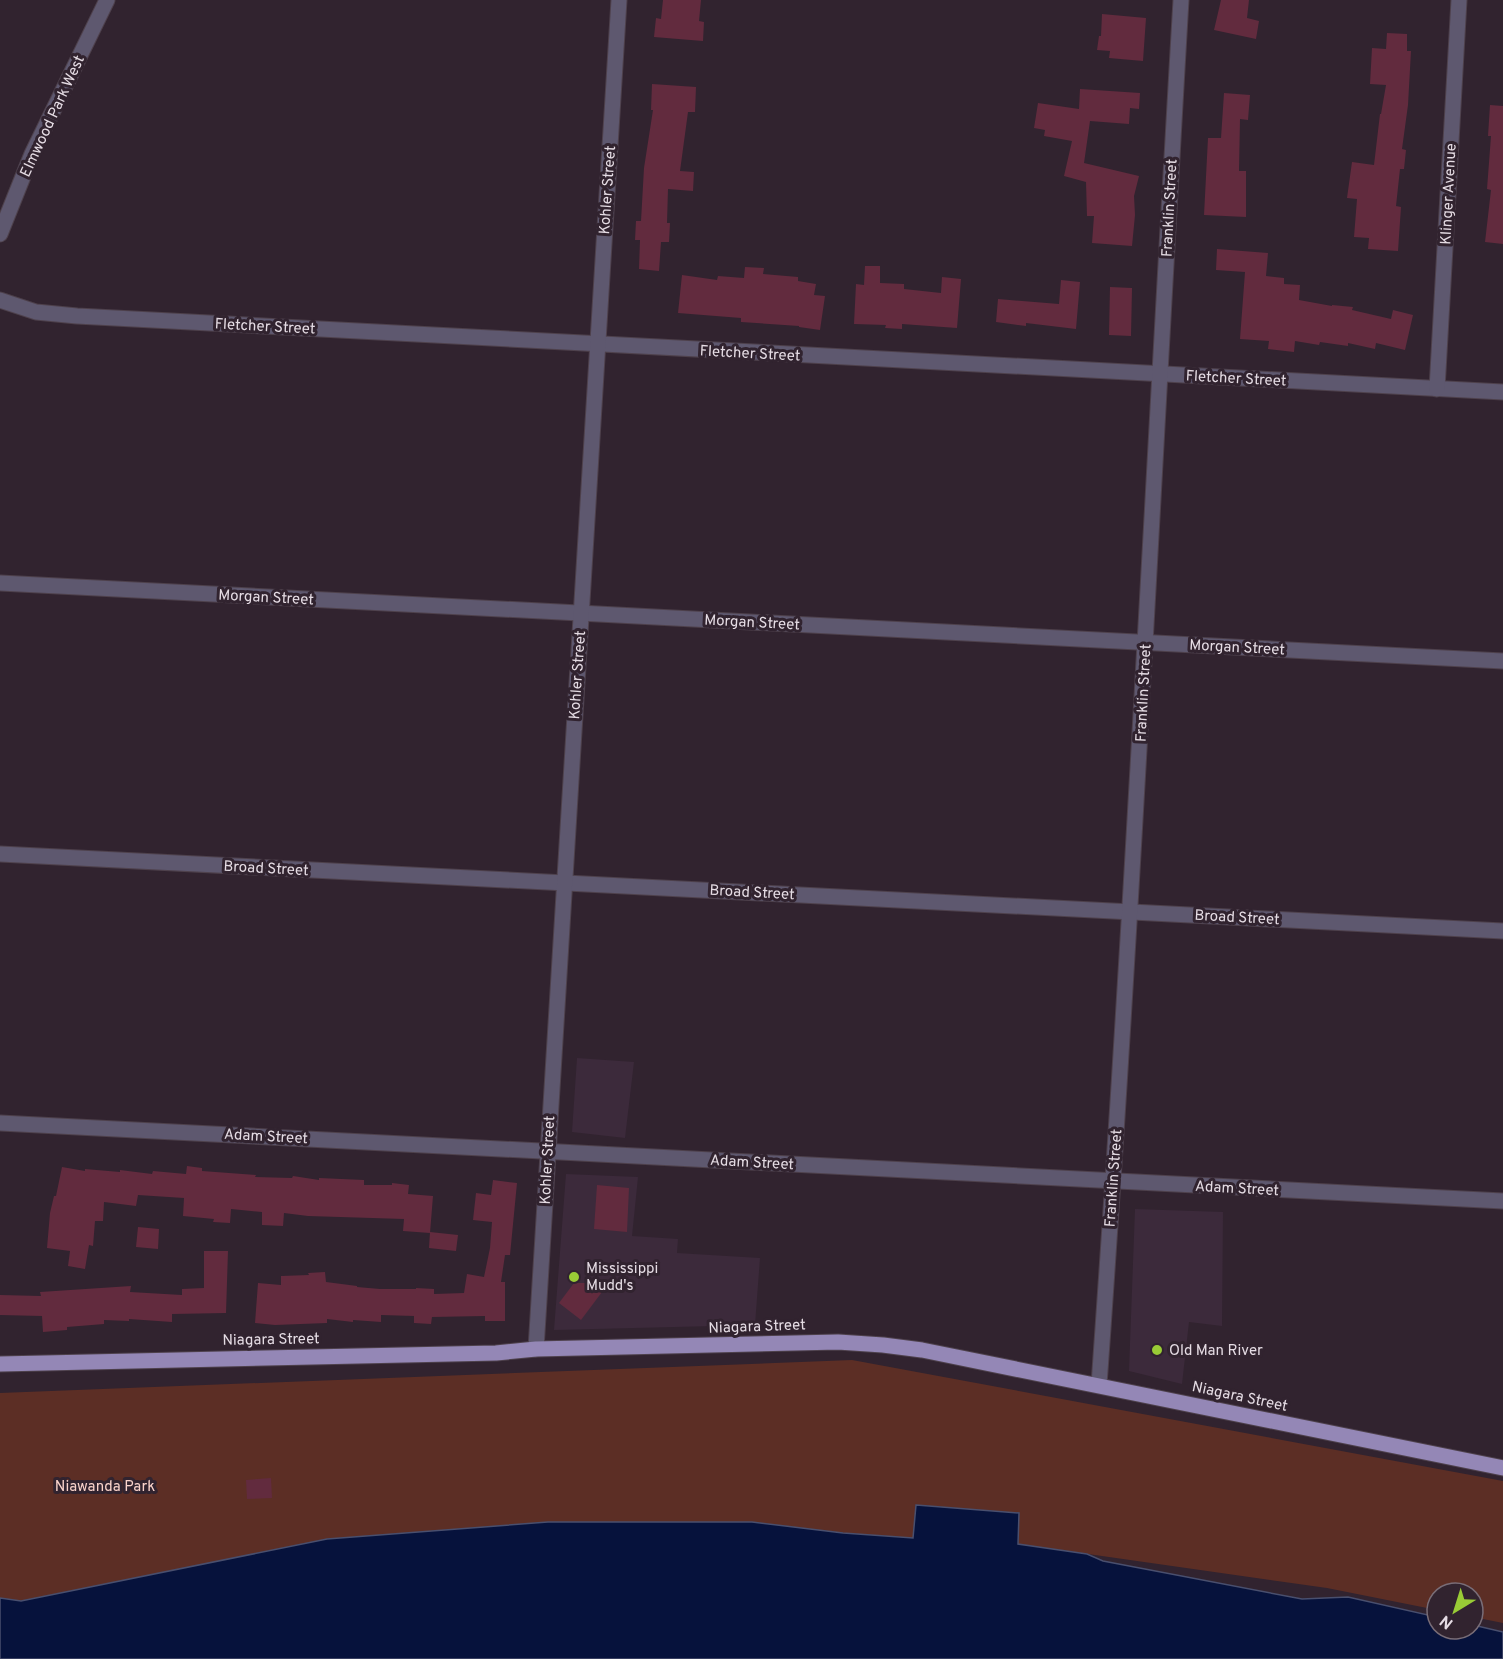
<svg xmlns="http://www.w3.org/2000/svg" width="1503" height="1659" font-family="Overpass,sans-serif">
  <rect width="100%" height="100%" fill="#31232f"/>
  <g fill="#3c2a3b">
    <path d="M 577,1058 L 634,1062 L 625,1138 L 572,1132 Z"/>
    <path d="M 566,1174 L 638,1177 L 632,1236 L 678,1239 L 677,1253 L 760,1258 L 755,1325 L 554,1330 Z"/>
    <path d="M 1135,1209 L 1223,1212 L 1222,1326 L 1189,1322 L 1182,1384 L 1129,1371 Z"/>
  </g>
  <path fill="#5c2e25" d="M 852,1360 L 1503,1481 L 1503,1623 L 1473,1617 L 1473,1593 L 1437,1593 L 1437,1610 L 1327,1588 L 1018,1544 L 1019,1513 L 916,1505 L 914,1538 L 843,1533 L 752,1522 L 548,1522 L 327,1539 L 20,1601 L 0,1598 L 0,1393 Z"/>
  <path fill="#06123c" stroke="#494f6e" stroke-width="1.5" d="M 916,1505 L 1019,1513 L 1018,1544 L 1087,1554 L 1103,1561 L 1302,1599 L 1348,1597 L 1437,1617 L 1437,1629 L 1473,1629 L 1473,1625 L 1503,1632 L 1503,1659 L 0,1659 L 0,1598 L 21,1601 L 327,1539 L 548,1522 L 752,1522 L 843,1533 L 913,1538 Z"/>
  <g fill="#622b3e">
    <path d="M 663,0 L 701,0 L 699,21 L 704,22 L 703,41 L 654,37 L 656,18 L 661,19 Z"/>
    <path d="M 1221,0 L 1249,0 L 1247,18 L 1259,21 L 1256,39 L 1214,30 Z"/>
    <path d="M 1102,14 L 1146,18 L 1143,61 L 1109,58 L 1110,51 L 1097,50 L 1099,36 L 1101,36 Z"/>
    <path d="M 1387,33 L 1407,34 L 1407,51 L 1411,51 L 1408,105 L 1402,149 L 1406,150 L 1404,169 L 1400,169 L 1396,206 L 1401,207 L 1398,251 L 1368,249 L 1369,238 L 1354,237 L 1357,199 L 1347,198 L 1352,162 L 1374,165 L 1380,114 L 1381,114 L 1386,85 L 1370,84 L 1372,48 L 1386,49 Z"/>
    <path d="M 652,84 L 696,87 L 695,112 L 688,112 L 680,171 L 694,172 L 693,191 L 668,189 L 667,223 L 670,223 L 669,242 L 661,242 L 659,271 L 639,269 L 640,240 L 635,240 L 636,221 L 641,221 L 644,168 L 653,110 L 651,110 Z"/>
    <path d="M 1080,89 L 1140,93 L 1139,109 L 1130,108 L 1129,124 L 1090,121 L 1084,163 L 1139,176 L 1134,196 L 1135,215 L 1132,246 L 1092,243 L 1094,216 L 1087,216 L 1086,182 L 1064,176 L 1072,141 L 1044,136 L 1045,130 L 1034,128 L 1038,103 L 1079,109 Z"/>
    <path d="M 1224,93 L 1250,95 L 1248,120 L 1240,119 L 1239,171 L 1246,171 L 1246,217 L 1204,215 L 1208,138 L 1221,138 Z"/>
    <path d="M 1490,105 L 1503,106 L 1503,244 L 1485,242 L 1491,190 L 1487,189 L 1491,136 L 1488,136 Z"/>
    <path d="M 1217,249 L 1268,253 L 1266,276 L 1284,278 L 1284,284 L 1300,285 L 1299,300 L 1332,306 L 1332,305 L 1353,307 L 1352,310 L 1391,319 L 1393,310 L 1413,315 L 1405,350 L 1376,343 L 1375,349 L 1348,343 L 1348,346 L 1320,342 L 1319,345 L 1295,341 L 1294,352 L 1268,349 L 1269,341 L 1240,339 L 1245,272 L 1216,270 Z"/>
    <path d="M 865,266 L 880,266 L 880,283 L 904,284 L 904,289 L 941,293 L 942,277 L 961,279 L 957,328 L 902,324 L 902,329 L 885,328 L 886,325 L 854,324 L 856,284 L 864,285 Z"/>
    <path d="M 745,267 L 764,268 L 763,274 L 798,277 L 798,281 L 816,284 L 814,295 L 825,296 L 820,330 L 799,327 L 799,326 L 741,322 L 741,318 L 678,313 L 682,275 L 717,280 L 718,276 L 744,278 Z"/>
    <path d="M 1061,280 L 1080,282 L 1076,329 L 1026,323 L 1026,326 L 996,322 L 998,299 L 1059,304 Z"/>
    <path d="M 1110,287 L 1132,288 L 1131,336 L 1109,335 Z"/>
    <path d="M 187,1166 L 202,1168 L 202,1171 L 256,1175 L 255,1177 L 292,1178 L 293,1176 L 319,1180 L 319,1178 L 364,1180 L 364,1185 L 392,1185 L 392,1183 L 409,1185 L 408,1194 L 433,1196 L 430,1233 L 403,1231 L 404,1219 L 308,1216 L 284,1213 L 283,1226 L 262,1225 L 262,1212 L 231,1209 L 230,1223 L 213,1222 L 214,1219 L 183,1216 L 184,1198 L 138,1195 L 136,1206 L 104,1202 L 103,1221 L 95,1221 L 93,1246 L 89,1245 L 85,1269 L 68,1266 L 70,1251 L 47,1248 L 50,1213 L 54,1196 L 56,1196 L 62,1167 L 85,1171 L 85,1169 L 120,1172 L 120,1170 L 152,1174 L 153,1171 L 186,1174 Z"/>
    <path d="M 493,1180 L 517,1183 L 510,1255 L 505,1255 L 501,1282 L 505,1282 L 505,1321 L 485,1321 L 485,1316 L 432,1317 L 431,1324 L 414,1323 L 414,1316 L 381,1315 L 381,1322 L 353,1320 L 353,1322 L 327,1319 L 327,1323 L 275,1325 L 255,1323 L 258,1283 L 281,1285 L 281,1276 L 309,1275 L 308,1273 L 325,1272 L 326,1282 L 357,1286 L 357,1287 L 380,1289 L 416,1289 L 416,1288 L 434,1289 L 434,1294 L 464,1293 L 467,1274 L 484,1277 L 490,1248 L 492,1222 L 473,1220 L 476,1193 L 491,1195 Z"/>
    <path d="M 597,1185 L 629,1188 L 627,1232 L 594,1229 Z"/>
    <path d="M 138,1227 L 159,1229 L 158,1249 L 136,1247 Z"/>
    <path d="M 430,1232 L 458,1235 L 456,1251 L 429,1248 Z"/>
    <path d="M 204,1251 L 228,1251 L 226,1313 L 172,1314 L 172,1322 L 129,1319 L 129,1321 L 104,1320 L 104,1324 L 67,1327 L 67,1330 L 43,1332 L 42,1316 L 0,1315 L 0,1295 L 41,1296 L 40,1292 L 131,1286 L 130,1292 L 182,1295 L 182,1289 L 204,1288 Z"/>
    <path d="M 574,1283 L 589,1283 L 602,1292 L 581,1320 L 559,1303 Z"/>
    <path d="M 271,1478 L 272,1498 L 247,1499 L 246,1480 Z"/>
  </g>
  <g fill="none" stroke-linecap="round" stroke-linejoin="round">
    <defs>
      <g id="minor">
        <path d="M 0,234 L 32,154 L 107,0"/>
        <path d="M 0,300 L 36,312 L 77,316 L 1503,392"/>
        <path d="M 1437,389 L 1459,0"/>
        <path d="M 0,583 L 1503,661"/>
        <path d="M 0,854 L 1503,931"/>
        <path d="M 0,1123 L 1503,1201"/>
        <path d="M 536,1349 L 619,0"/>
        <path d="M 1099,1385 C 1132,924 1154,462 1181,0"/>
      </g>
      <path id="major" d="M 0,1364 L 496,1353 L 536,1349 L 838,1342 L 883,1345 L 922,1350 L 1503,1468"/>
    </defs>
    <use href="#minor" stroke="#4e414c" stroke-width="17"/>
    <use href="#major" stroke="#4e414c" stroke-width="17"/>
    <use href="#minor" stroke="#5e586f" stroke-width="15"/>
    <use href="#major" stroke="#9487b6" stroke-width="15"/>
  </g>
  <g fill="#99cb36" stroke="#31232f" stroke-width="2">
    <circle cx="574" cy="1277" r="6"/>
    <circle cx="1157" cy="1350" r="6"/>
  </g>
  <g text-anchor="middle" stroke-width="6" stroke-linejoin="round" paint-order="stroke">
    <g font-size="15" fill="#e5dce4" stroke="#31232f">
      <text transform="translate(52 116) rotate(-65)" y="5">Elmwood Park West</text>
      <text transform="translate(607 190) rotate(-86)" y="5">Kohler Street</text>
      <text transform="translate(1448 194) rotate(-87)" y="5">Klinger Avenue</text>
      <text transform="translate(1169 208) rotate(-87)" y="5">Franklin Street</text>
      <text transform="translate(265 326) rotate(3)" y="5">Fletcher Street</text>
      <text transform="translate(750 353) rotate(3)" y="5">Fletcher Street</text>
      <text transform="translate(1236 378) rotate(3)" y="5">Fletcher Street</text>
      <text transform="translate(266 597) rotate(3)" y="5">Morgan Street</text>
      <text transform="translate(752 622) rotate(3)" y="5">Morgan Street</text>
      <text transform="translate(1237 647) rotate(3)" y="5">Morgan Street</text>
      <text transform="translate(577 675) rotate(-86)" y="5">Kohler Street</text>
      <text transform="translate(1143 693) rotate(-87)" y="5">Franklin Street</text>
      <text transform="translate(266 868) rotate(3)" y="5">Broad Street</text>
      <text transform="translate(752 892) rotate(3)" y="5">Broad Street</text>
      <text transform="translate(1237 917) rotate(3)" y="5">Broad Street</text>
      <text transform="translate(266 1136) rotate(3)" y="5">Adam Street</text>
      <text transform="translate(547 1160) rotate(-87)" y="5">Kohler Street</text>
      <text transform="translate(752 1162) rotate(3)" y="5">Adam Street</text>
      <text transform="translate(1113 1178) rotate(-86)" y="5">Franklin Street</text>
      <text transform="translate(1237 1188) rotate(3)" y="5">Adam Street</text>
      <text transform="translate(757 1326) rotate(-2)" y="5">Niagara Street</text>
      <text transform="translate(271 1339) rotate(-1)" y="5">Niagara Street</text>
      <text transform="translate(1240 1396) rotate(12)" y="5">Niagara Street</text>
    </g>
    <g font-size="15" fill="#e5dce4" stroke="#31232f" text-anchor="start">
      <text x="586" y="1273">Mississippi<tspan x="586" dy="17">Mudd's</tspan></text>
      <text x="1169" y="1355">Old Man River</text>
    </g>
    <g font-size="15" fill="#fad3cb" stroke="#31232f">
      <text x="105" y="1491">Niawanda Park</text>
    </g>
  </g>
  <g transform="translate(1455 1611) rotate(218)"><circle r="28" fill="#31232f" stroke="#796d77" stroke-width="1.5"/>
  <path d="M0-4.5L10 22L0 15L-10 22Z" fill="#99cb36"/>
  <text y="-9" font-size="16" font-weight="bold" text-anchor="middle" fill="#e5dce4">N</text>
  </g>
</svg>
